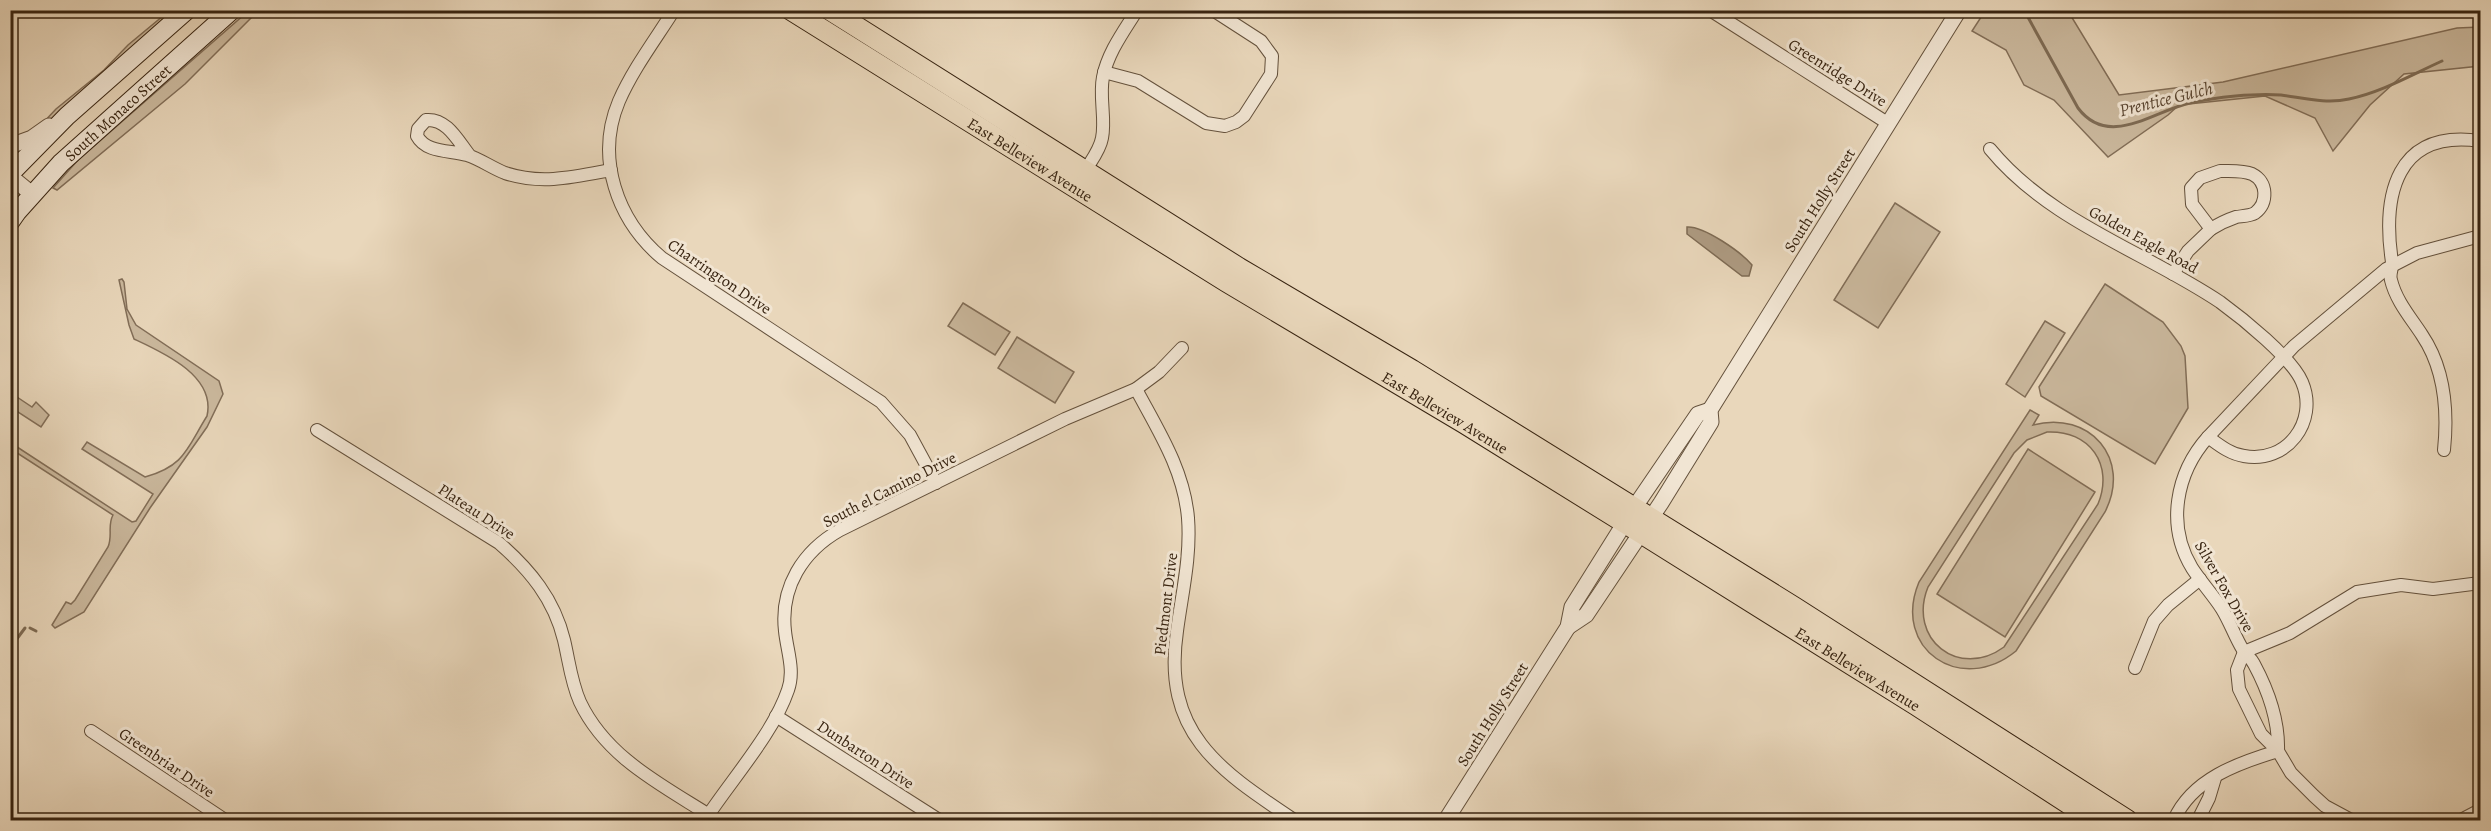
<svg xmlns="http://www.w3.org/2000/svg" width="2491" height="831" font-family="Alegreya,serif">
  <rect width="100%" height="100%" fill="#e9d7bb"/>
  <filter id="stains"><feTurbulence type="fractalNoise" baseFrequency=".00333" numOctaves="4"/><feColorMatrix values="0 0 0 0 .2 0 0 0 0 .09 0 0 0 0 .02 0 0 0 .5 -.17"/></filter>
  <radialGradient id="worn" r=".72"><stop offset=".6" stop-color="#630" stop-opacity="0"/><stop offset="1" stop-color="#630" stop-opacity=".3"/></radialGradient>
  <g fill="#cbb99e" stroke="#826e58" stroke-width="1.5" fill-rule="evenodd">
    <path d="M 169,11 L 176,11 L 38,131 L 19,138 L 41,125 L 56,109 L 104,70 L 128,45 Z"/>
    <path d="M 1985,11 L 2068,11 L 2119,95 L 2223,82 L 2457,28 L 2480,27 L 2480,66 L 2404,74 L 2370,105 L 2333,151 L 2315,118 L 2265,96 L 2179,105 L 2168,115 L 2108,157 L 2054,100 L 2024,85 L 2006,50 L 1972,31 Z"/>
    <path d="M 245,14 L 252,17 L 185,84 L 57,190 L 53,188 L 78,160 Z"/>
    <path d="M 1895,203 L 1940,232 L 1878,328 L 1834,300 Z"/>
    <path d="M 122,279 L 124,282 L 127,309 L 136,325 L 219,381 L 223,394 L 207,427 L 150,508 L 84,612 L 55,628 L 52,625 L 66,602 L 71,604 L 75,600 L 108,547 C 113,535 107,526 113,515 L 11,449 L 11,443 L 132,522 L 136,521 L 153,494 L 82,449 L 87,442 L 145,477 C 185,466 187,448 207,416 C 216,376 164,353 134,339 L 129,325 L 119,280 Z"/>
    <path d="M 2105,284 L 2163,322 L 2181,346 L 2185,356 L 2188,408 L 2155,464 L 2041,396 L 2039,387 Z"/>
    <path d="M 963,303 L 1010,332 L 995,355 L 948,326 Z"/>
    <path d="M 2045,321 L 2065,333 L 2025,397 L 2006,384 Z"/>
    <path d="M 1017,337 L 1074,372 L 1055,403 L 998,368 Z"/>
    <path d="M 11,393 L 32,407 L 36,402 L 49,415 L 41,427 L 12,408 L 11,410 Z"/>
    <path d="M 2030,410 L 2039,415 L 2033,425 C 2090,410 2132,459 2105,512 L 2016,651 C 1961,696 1891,649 1919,582 ZM 2047,432 C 2090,430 2114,465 2098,504 L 2004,647 C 1959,680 1907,639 1928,587 L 2014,453 L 2027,440 Z"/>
    <path d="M 2028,449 L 2095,492 L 2005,637 L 1937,594 Z"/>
  </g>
  <path fill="#ad9a81" stroke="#7e6b54" stroke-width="1.5" d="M 1687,227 C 1704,226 1741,252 1752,265 L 1749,276 L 1742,276 L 1687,234 Z"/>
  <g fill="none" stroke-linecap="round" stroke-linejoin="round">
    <g stroke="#7e6b54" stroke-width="3">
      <path d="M 2024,10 L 2078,108 C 2109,149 2153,111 2190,103 C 2216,97 2255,93 2281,95 C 2304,98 2326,104 2349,99 C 2382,92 2411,75 2442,61"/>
      <path d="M 1359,11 L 1359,10"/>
      <path d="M 30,628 L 36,631"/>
      <path d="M 10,648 L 25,628"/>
    </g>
    <defs>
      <g id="minor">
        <path d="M 674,10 C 655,40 633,69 619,101 C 595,158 617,220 662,258 L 881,402 L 910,435 L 936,483"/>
        <path d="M 1710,10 L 1889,124"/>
        <path d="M 1104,72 L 1138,81 L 1206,123 L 1225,126 L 1236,122 L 1244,116 L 1271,74 L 1272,56 L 1261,41 L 1213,10"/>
        <path d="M 1990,149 C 2050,222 2144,251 2220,302 C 2242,318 2292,358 2302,382 C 2319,422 2286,464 2244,456 C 2230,454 2219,445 2208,437"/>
        <path d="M 470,156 C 458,141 447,118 426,120 L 418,129 L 417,136 C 426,153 450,150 467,155 C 480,159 492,168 505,173 C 541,185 574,177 611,170"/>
        <path d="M 1085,171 C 1091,161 1100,150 1102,138 C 1106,119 1099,97 1103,77 C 1108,52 1124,31 1137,10"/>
        <path d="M 2220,171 C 2230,171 2243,170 2252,174 C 2268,182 2268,203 2255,213 C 2250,216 2242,216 2236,217 C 2227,220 2219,224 2211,229 L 2192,204 L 2191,188 L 2200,178 Z"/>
        <path d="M 2173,274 L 2188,251 L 2211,229"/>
        <path d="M 1136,389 C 1158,430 1184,470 1188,518 C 1191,557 1182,593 1177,631 C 1162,733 1219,770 1294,820"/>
        <path d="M 317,430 L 499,543 C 530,570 554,599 564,640 C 569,661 571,682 580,702 C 606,757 660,784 709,815"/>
        <path d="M 2444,450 C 2448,411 2445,369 2422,335 C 2411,318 2396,301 2391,280 C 2389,274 2393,268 2392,262 C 2382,195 2396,129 2480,141"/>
        <path d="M 2244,652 L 2290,633 L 2357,592 L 2401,585 L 2433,589 L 2480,583"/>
        <path d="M 2244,652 L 2237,670 L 2239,689 L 2261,734 L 2278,751 L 2291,773 L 2314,796 L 2325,806 L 2351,820"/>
        <path d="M 2135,668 L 2154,621 L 2168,605 L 2200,579"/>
        <path d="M 776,716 L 939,820"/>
        <path d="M 91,731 L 225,820"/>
        <path d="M 2278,751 C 2279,721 2268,690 2254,664 C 2251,658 2246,655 2243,650 C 2235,637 2230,622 2222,609 C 2213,595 2201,582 2192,568 C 2166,525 2176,473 2208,437 L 2294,346 L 2386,269 L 2417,253 L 2480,236"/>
        <path d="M 705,820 C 731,780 773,734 788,690 C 795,670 787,651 785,631 C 780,587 803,551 840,530 L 1065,419 L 1136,389 L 1159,372 L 1182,348"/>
        <path d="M 2174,820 C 2192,779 2238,763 2278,751"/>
        <path d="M 2198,820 L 2209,798 L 2215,778"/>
        <path d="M 2461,820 L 2480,810"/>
      </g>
      <g id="tertiary">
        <path d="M 10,146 L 32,138 L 49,126"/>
        <path d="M 10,176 L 32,194"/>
        <path d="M 1568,627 L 1586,615 L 1661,503 L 1711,422 L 1710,410 L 1959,10"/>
        <path d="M 1446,820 L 1568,627 L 1572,607 L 1634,508 L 1698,414 L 1710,410"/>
      </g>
      <g id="secondary">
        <path d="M 10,174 L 67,116 L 187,10"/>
        <path id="s1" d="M 10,222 L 17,212 L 61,163 L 232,10"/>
      </g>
      <g id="primary">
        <path id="s2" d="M 791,10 L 1227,282 L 1464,423 L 1625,523 L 1916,705 L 2094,820"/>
        <path d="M 830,10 L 1239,268 L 1412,370 L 1794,607 L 2127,820"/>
      </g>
    </defs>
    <use href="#minor" stroke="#64513c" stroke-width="14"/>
    <use href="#tertiary" stroke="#64513c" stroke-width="17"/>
    <use href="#secondary" stroke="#382411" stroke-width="20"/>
    <use href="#primary" stroke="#382411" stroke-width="22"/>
    <use href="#minor" stroke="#f1e5d3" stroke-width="12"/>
    <use href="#tertiary" stroke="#f1e5d3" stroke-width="15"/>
    <use href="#secondary" stroke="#f1e5d3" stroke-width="18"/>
    <use href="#primary" stroke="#e9d7bb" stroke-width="20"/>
  </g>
  <g text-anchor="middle" stroke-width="6" stroke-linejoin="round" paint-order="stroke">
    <g font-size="16" fill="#382411" stroke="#f1e5d3">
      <text transform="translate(1838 72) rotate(32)" y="6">Greenridge Drive</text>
      <text dy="6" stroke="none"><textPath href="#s1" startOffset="154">South Monaco Street</textPath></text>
      <text dy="6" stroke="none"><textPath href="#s2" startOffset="282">East Belleview Avenue</textPath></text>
      <text transform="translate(1819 200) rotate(-58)" y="6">South Holly Street</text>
      <text transform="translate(2144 239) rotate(29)" y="6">Golden Eagle Road</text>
      <text transform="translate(720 276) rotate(34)" y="6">Charrington Drive</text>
      <text dy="6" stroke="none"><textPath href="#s2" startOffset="768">East Belleview Avenue</textPath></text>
      <text transform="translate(889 489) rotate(-27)" y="6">South el Camino Drive</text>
      <text transform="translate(477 511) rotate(33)" y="6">Plateau Drive</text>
      <text transform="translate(2225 586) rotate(60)" y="6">Silver Fox Drive</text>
      <text transform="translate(1165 604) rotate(-83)" y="6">Piedmont Drive</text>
      <text dy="6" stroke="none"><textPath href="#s2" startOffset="1254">East Belleview Avenue</textPath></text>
      <text transform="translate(1492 714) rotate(-58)" y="6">South Holly Street</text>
      <text transform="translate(866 754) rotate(33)" y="6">Dunbarton Drive</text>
      <text transform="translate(167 762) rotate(34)" y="6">Greenbriar Drive</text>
    </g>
    <g font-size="18" font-style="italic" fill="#5b4733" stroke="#f1e5d3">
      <text transform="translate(2166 99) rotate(-14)" y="6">Prentice Gulch</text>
    </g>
  </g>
  <rect width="2491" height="831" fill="none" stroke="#e9d7bb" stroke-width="36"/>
  <rect x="12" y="12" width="2467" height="807" fill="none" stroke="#382411" stroke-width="3"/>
  <rect x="18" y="18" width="2455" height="795" fill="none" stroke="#382411" stroke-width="1.5"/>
  <rect width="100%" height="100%" filter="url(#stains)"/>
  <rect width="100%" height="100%" fill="url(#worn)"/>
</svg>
